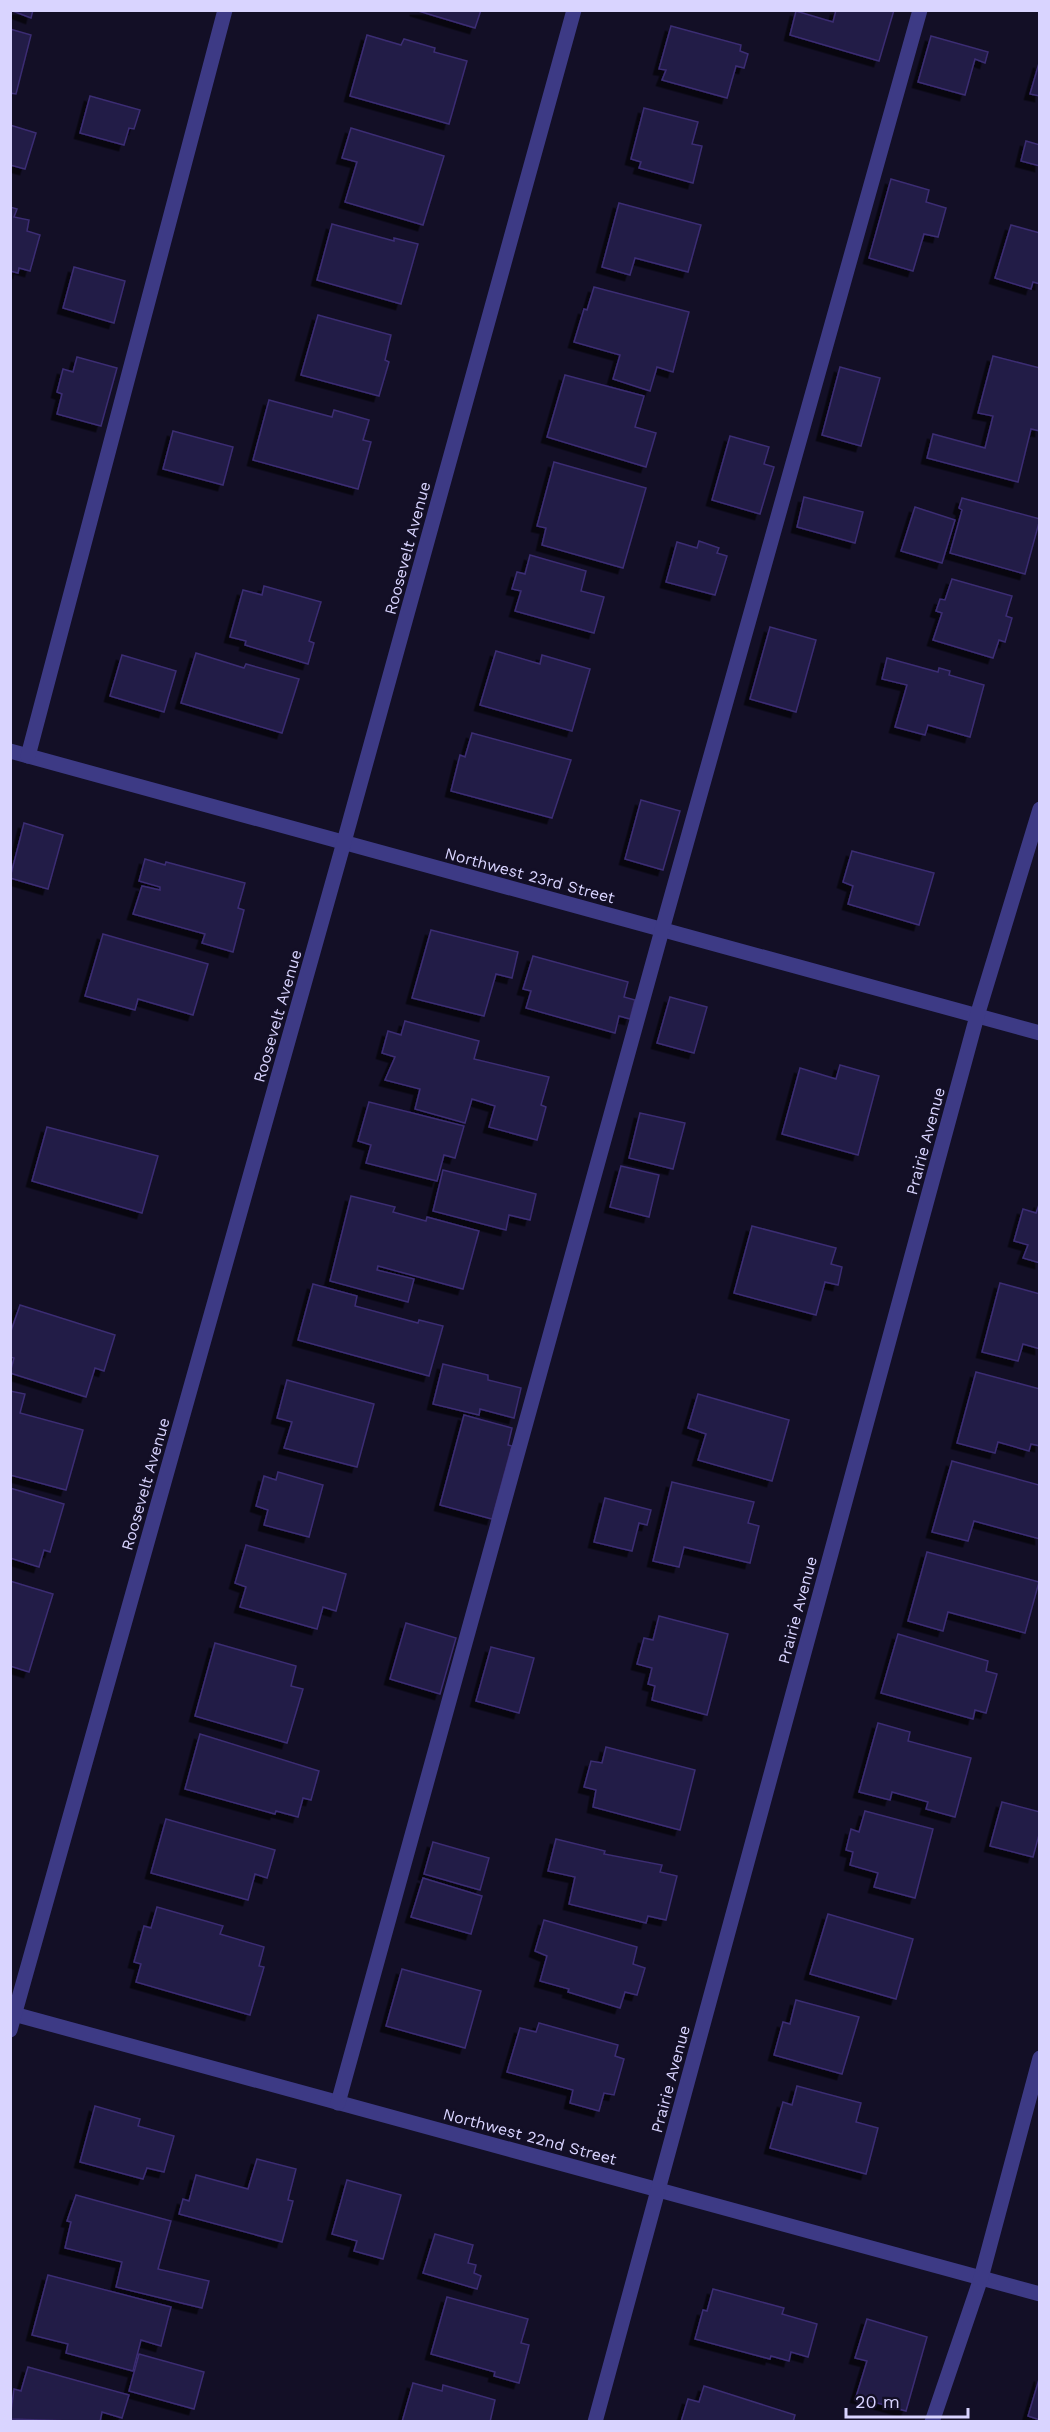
<svg xmlns="http://www.w3.org/2000/svg" width="1050" height="2432" font-family="'Work Sans',sans-serif">
  <defs>
    <filter id="shadow"><feDropShadow dx="-5.5" dy="5.5" stdDeviation="0" flood-color="#0009"/></filter>
  </defs>
  <rect width="100%" height="100%" fill="#130f26"/>
  <g fill="#241b47" stroke="#3b2d73" stroke-width="1.5" filter="url(#shadow)">
    <path d="M 10,10 L 33,10 L 31,18 Z"/>
    <path d="M 415,10 L 481,10 L 475,28 Z"/>
    <path d="M 836,10 L 894,10 L 879,61 L 790,35 L 796,11 L 833,22 Z"/>
    <path d="M 671,26 L 741,45 L 740,51 L 748,54 L 744,68 L 736,66 L 727,98 L 662,80 L 666,70 L 659,69 Z"/>
    <path d="M 10,29 L 31,35 L 16,94 L 10,93 Z"/>
    <path d="M 367,35 L 401,45 L 404,39 L 435,48 L 434,52 L 467,61 L 449,124 L 350,96 Z"/>
    <path d="M 931,36 L 988,52 L 985,63 L 975,59 L 965,95 L 918,82 Z"/>
    <path d="M 1039,63 L 1040,63 L 1040,96 L 1030,94 Z"/>
    <path d="M 90,96 L 140,110 L 134,129 L 129,128 L 124,145 L 80,133 Z"/>
    <path d="M 644,108 L 698,122 L 692,144 L 702,146 L 693,183 L 639,168 L 641,162 L 631,159 Z"/>
    <path d="M 10,125 L 36,133 L 25,169 L 10,165 Z"/>
    <path d="M 351,128 L 444,156 L 423,225 L 345,202 L 357,162 L 342,158 Z"/>
    <path d="M 1026,141 L 1040,145 L 1040,166 L 1021,161 Z"/>
    <path d="M 891,179 L 929,190 L 926,202 L 946,208 L 938,237 L 924,234 L 913,271 L 869,258 Z"/>
    <path d="M 619,203 L 701,225 L 688,272 L 635,258 L 630,275 L 602,267 Z"/>
    <path d="M 10,207 L 17,209 L 14,217 L 29,220 L 27,231 L 40,235 L 30,271 L 19,268 L 18,273 L 10,271 Z"/>
    <path d="M 332,224 L 394,241 L 394,238 L 418,244 L 401,304 L 317,280 Z"/>
    <path d="M 1011,225 L 1040,233 L 1040,284 L 1033,282 L 1031,289 L 995,278 Z"/>
    <path d="M 74,267 L 125,281 L 114,323 L 63,308 Z"/>
    <path d="M 594,287 L 689,312 L 673,372 L 657,367 L 650,391 L 613,379 L 620,355 L 574,342 L 584,309 L 587,310 Z"/>
    <path d="M 318,315 L 391,335 L 385,360 L 389,362 L 379,396 L 301,375 Z"/>
    <path d="M 993,356 L 1040,368 L 1040,431 L 1031,429 L 1018,482 L 927,458 L 933,434 L 985,448 L 993,416 L 978,413 Z"/>
    <path d="M 77,357 L 117,368 L 101,426 L 57,414 L 62,394 L 57,392 L 63,369 L 73,372 Z"/>
    <path d="M 840,367 L 880,378 L 861,446 L 822,435 Z"/>
    <path d="M 565,375 L 644,396 L 635,427 L 656,433 L 646,467 L 547,437 Z"/>
    <path d="M 269,400 L 332,417 L 334,410 L 369,420 L 363,440 L 371,442 L 358,489 L 253,460 Z"/>
    <path d="M 173,431 L 233,447 L 223,485 L 163,469 Z"/>
    <path d="M 730,436 L 769,447 L 764,464 L 774,467 L 760,514 L 712,500 Z"/>
    <path d="M 554,462 L 646,488 L 623,568 L 542,545 L 546,528 L 537,526 Z"/>
    <path d="M 804,497 L 863,512 L 855,543 L 797,527 Z"/>
    <path d="M 962,498 L 1040,519 L 1025,574 L 950,553 L 962,510 L 959,508 Z"/>
    <path d="M 915,507 L 955,520 L 942,563 L 901,551 Z"/>
    <path d="M 699,541 L 719,548 L 717,553 L 727,556 L 715,595 L 666,582 L 677,542 L 697,548 Z"/>
    <path d="M 530,555 L 586,571 L 581,591 L 604,597 L 594,633 L 515,611 L 521,591 L 512,589 L 517,572 L 525,574 Z"/>
    <path d="M 952,579 L 1012,596 L 1006,616 L 1012,618 L 1005,642 L 999,640 L 993,658 L 933,640 L 942,613 L 936,611 L 940,599 L 945,600 Z"/>
    <path d="M 264,586 L 321,602 L 309,641 L 314,643 L 308,664 L 245,645 L 246,641 L 230,637 L 243,590 L 262,595 Z"/>
    <path d="M 770,627 L 816,640 L 796,712 L 750,699 Z"/>
    <path d="M 496,651 L 540,664 L 542,655 L 590,669 L 572,731 L 480,705 Z"/>
    <path d="M 196,653 L 244,668 L 246,664 L 299,679 L 282,733 L 181,703 Z"/>
    <path d="M 122,655 L 176,671 L 164,712 L 110,696 Z"/>
    <path d="M 887,658 L 938,672 L 939,668 L 950,671 L 949,675 L 984,685 L 970,737 L 928,725 L 925,735 L 895,727 L 907,685 L 882,679 Z"/>
    <path d="M 472,733 L 571,760 L 552,818 L 451,791 L 460,755 L 465,757 Z"/>
    <path d="M 641,800 L 680,811 L 663,870 L 625,859 Z"/>
    <path d="M 24,823 L 63,835 L 48,889 L 10,878 Z"/>
    <path d="M 852,851 L 934,873 L 919,925 L 848,904 L 853,886 L 843,882 Z"/>
    <path d="M 145,859 L 165,865 L 166,862 L 245,883 L 238,908 L 244,910 L 233,952 L 202,943 L 205,934 L 133,914 L 142,886 L 160,890 L 160,887 L 139,881 Z"/>
    <path d="M 431,930 L 518,952 L 512,978 L 496,974 L 484,1016 L 412,998 Z"/>
    <path d="M 103,934 L 208,964 L 193,1015 L 138,999 L 135,1010 L 85,996 Z"/>
    <path d="M 533,956 L 628,982 L 624,997 L 635,1000 L 630,1019 L 619,1016 L 615,1033 L 526,1008 L 531,991 L 523,989 Z"/>
    <path d="M 670,997 L 707,1007 L 694,1053 L 657,1043 Z"/>
    <path d="M 405,1021 L 479,1041 L 474,1059 L 549,1077 L 541,1105 L 546,1107 L 537,1140 L 489,1127 L 495,1106 L 472,1099 L 465,1123 L 415,1109 L 420,1089 L 385,1080 L 395,1057 L 382,1053 L 388,1031 L 401,1035 Z"/>
    <path d="M 840,1065 L 879,1076 L 858,1155 L 782,1134 L 800,1068 L 836,1079 Z"/>
    <path d="M 369,1102 L 464,1126 L 455,1158 L 444,1155 L 437,1181 L 366,1163 L 371,1145 L 358,1141 Z"/>
    <path d="M 640,1113 L 685,1123 L 673,1169 L 629,1158 Z"/>
    <path d="M 47,1127 L 158,1156 L 142,1213 L 32,1181 Z"/>
    <path d="M 621,1166 L 659,1175 L 649,1217 L 610,1207 Z"/>
    <path d="M 443,1170 L 536,1194 L 530,1220 L 509,1215 L 506,1230 L 433,1211 Z"/>
    <path d="M 351,1196 L 395,1207 L 393,1212 L 426,1221 L 427,1217 L 479,1231 L 463,1289 L 378,1266 L 377,1270 L 414,1279 L 408,1302 L 330,1281 Z"/>
    <path d="M 1040,1202 L 1040,1263 L 1023,1258 L 1028,1245 L 1014,1241 L 1023,1209 L 1036,1213 Z"/>
    <path d="M 752,1226 L 836,1248 L 831,1264 L 842,1267 L 838,1285 L 825,1282 L 816,1315 L 734,1293 Z"/>
    <path d="M 1000,1283 L 1040,1294 L 1040,1349 L 1023,1344 L 1018,1361 L 982,1352 Z"/>
    <path d="M 313,1284 L 357,1296 L 355,1306 L 418,1323 L 419,1320 L 443,1326 L 429,1376 L 298,1340 Z"/>
    <path d="M 20,1305 L 115,1335 L 104,1371 L 95,1368 L 86,1397 L 10,1373 L 14,1358 L 10,1357 L 10,1334 Z"/>
    <path d="M 443,1364 L 488,1375 L 488,1380 L 521,1388 L 514,1418 L 480,1409 L 479,1415 L 433,1404 Z"/>
    <path d="M 976,1372 L 1040,1389 L 1040,1446 L 1031,1444 L 1029,1451 L 998,1442 L 995,1453 L 957,1443 Z"/>
    <path d="M 287,1380 L 374,1404 L 357,1467 L 284,1448 L 292,1422 L 277,1418 Z"/>
    <path d="M 10,1391 L 25,1394 L 20,1413 L 83,1430 L 66,1490 L 10,1475 Z"/>
    <path d="M 698,1394 L 789,1420 L 772,1481 L 698,1460 L 706,1434 L 688,1428 Z"/>
    <path d="M 464,1415 L 512,1428 L 508,1445 L 512,1446 L 492,1519 L 440,1505 Z"/>
    <path d="M 952,1461 L 1039,1485 L 1040,1539 L 974,1521 L 968,1541 L 932,1532 Z"/>
    <path d="M 278,1472 L 323,1485 L 309,1537 L 264,1525 L 268,1510 L 256,1506 L 264,1476 L 276,1480 Z"/>
    <path d="M 672,1482 L 754,1502 L 748,1523 L 759,1526 L 750,1563 L 684,1547 L 679,1567 L 653,1561 Z"/>
    <path d="M 10,1488 L 64,1504 L 50,1552 L 44,1550 L 39,1567 L 10,1558 Z"/>
    <path d="M 605,1498 L 651,1510 L 647,1525 L 639,1523 L 632,1551 L 594,1542 Z"/>
    <path d="M 246,1545 L 346,1574 L 336,1611 L 323,1607 L 317,1629 L 240,1607 L 246,1587 L 235,1583 Z"/>
    <path d="M 927,1552 L 1039,1582 L 1025,1633 L 948,1612 L 943,1631 L 908,1621 Z"/>
    <path d="M 10,1581 L 53,1594 L 29,1672 L 10,1666 Z"/>
    <path d="M 659,1616 L 728,1634 L 707,1715 L 652,1700 L 655,1686 L 648,1684 L 652,1668 L 637,1664 L 644,1638 L 653,1640 Z"/>
    <path d="M 406,1623 L 456,1638 L 440,1694 L 390,1679 Z"/>
    <path d="M 898,1634 L 988,1661 L 986,1671 L 997,1674 L 986,1713 L 975,1710 L 973,1719 L 881,1693 Z"/>
    <path d="M 215,1643 L 296,1666 L 291,1686 L 303,1689 L 287,1743 L 195,1716 Z"/>
    <path d="M 491,1647 L 534,1658 L 519,1713 L 476,1701 Z"/>
    <path d="M 878,1723 L 910,1732 L 908,1741 L 971,1758 L 955,1817 L 926,1809 L 928,1802 L 892,1792 L 890,1800 L 859,1792 Z"/>
    <path d="M 200,1734 L 319,1771 L 311,1800 L 303,1798 L 298,1817 L 276,1811 L 275,1814 L 185,1789 Z"/>
    <path d="M 606,1747 L 695,1770 L 680,1830 L 593,1807 L 596,1790 L 584,1787 L 591,1761 L 602,1763 Z"/>
    <path d="M 1002,1802 L 1040,1812 L 1040,1831 L 1033,1857 L 990,1846 Z"/>
    <path d="M 865,1811 L 933,1829 L 915,1898 L 874,1887 L 878,1873 L 850,1865 L 853,1852 L 846,1850 L 851,1829 L 859,1832 Z"/>
    <path d="M 166,1819 L 275,1850 L 267,1878 L 255,1874 L 248,1900 L 151,1873 Z"/>
    <path d="M 556,1839 L 605,1851 L 604,1854 L 662,1865 L 660,1872 L 677,1876 L 666,1920 L 648,1916 L 646,1923 L 569,1904 L 575,1877 L 548,1871 Z"/>
    <path d="M 433,1842 L 489,1858 L 480,1890 L 424,1874 Z"/>
    <path d="M 423,1878 L 482,1896 L 471,1934 L 411,1917 Z"/>
    <path d="M 157,1907 L 223,1926 L 220,1934 L 264,1947 L 259,1966 L 264,1967 L 250,2015 L 136,1982 L 141,1964 L 134,1962 L 144,1926 L 151,1928 Z"/>
    <path d="M 828,1914 L 913,1939 L 896,1999 L 810,1974 Z"/>
    <path d="M 544,1920 L 637,1947 L 633,1964 L 645,1968 L 637,1995 L 625,1992 L 620,2008 L 568,1992 L 569,1989 L 540,1981 L 547,1956 L 535,1951 Z"/>
    <path d="M 402,1969 L 481,1991 L 465,2048 L 386,2026 Z"/>
    <path d="M 796,2000 L 859,2017 L 842,2074 L 774,2055 L 783,2022 L 790,2024 Z"/>
    <path d="M 539,2023 L 618,2045 L 615,2056 L 624,2059 L 614,2095 L 604,2093 L 599,2111 L 570,2103 L 573,2090 L 507,2072 L 520,2028 L 536,2032 Z"/>
    <path d="M 797,2086 L 861,2103 L 856,2122 L 878,2128 L 866,2174 L 770,2148 L 783,2102 L 792,2105 Z"/>
    <path d="M 95,2106 L 140,2119 L 138,2126 L 174,2136 L 164,2172 L 147,2168 L 143,2179 L 80,2162 Z"/>
    <path d="M 257,2159 L 296,2169 L 288,2200 L 293,2201 L 282,2242 L 179,2214 L 183,2199 L 189,2201 L 196,2175 L 248,2189 Z"/>
    <path d="M 347,2180 L 401,2195 L 383,2259 L 354,2251 L 357,2241 L 332,2234 Z"/>
    <path d="M 76,2195 L 171,2221 L 158,2269 L 209,2281 L 202,2308 L 116,2287 L 122,2262 L 65,2248 L 71,2222 L 67,2221 Z"/>
    <path d="M 435,2234 L 473,2245 L 468,2263 L 476,2265 L 474,2273 L 481,2276 L 477,2289 L 423,2273 Z"/>
    <path d="M 48,2275 L 171,2307 L 161,2346 L 141,2340 L 133,2371 L 66,2353 L 68,2344 L 32,2335 Z"/>
    <path d="M 713,2289 L 784,2308 L 782,2314 L 817,2324 L 808,2357 L 791,2352 L 789,2361 L 771,2356 L 770,2359 L 695,2339 L 703,2310 L 707,2311 Z"/>
    <path d="M 447,2297 L 528,2319 L 521,2343 L 529,2345 L 519,2383 L 494,2376 L 495,2372 L 431,2354 Z"/>
    <path d="M 867,2319 L 927,2337 L 906,2411 L 856,2397 L 867,2361 L 855,2358 Z"/>
    <path d="M 139,2354 L 204,2372 L 194,2409 L 129,2391 Z"/>
    <path d="M 28,2367 L 129,2395 L 122,2418 L 102,2412 L 100,2422 L 10,2419 L 14,2389 L 21,2391 Z"/>
    <path d="M 1040,2376 L 1040,2420 L 1028,2416 Z"/>
    <path d="M 413,2383 L 442,2391 L 443,2385 L 495,2400 L 490,2422 L 402,2422 Z"/>
    <path d="M 704,2386 L 795,2415 L 793,2422 L 681,2422 L 688,2399 L 699,2402 Z"/>
  </g>
  <g fill="none" stroke-linecap="round" stroke-linejoin="round">
    <g stroke="#3d3a85" stroke-width="15">
      <path d="M 10,751 L 1040,1033"/>
      <path d="M 28,756 L 225,10"/>
      <path d="M 10,2013 L 1040,2294"/>
      <path d="M 10,2030 L 344,842 L 574,10"/>
      <path d="M 338,2103 L 662,930 L 920,10"/>
      <path d="M 595,2422 L 977,1016 L 1040,809"/>
      <path d="M 932,2422 L 981,2278 L 1040,2058"/>
    </g>
  </g>
  <g text-anchor="middle" stroke-width="5" stroke-linejoin="round" paint-order="stroke">
    <g font-size="16" fill="#d9d4ff" stroke="#130f26">
      <text transform="translate(407 548) rotate(-75)" y="6">Roosevelt Avenue</text>
      <text transform="translate(530 875) rotate(15)" y="6">Northwest 23rd Street</text>
      <text transform="translate(277 1016) rotate(-74)" y="6">Roosevelt Avenue</text>
      <text transform="translate(925 1141) rotate(-75)" y="6">Prairie Avenue</text>
      <text transform="translate(145 1484) rotate(-74)" y="6">Roosevelt Avenue</text>
      <text transform="translate(797 1610) rotate(-75)" y="6">Prairie Avenue</text>
      <text transform="translate(670 2079) rotate(-75)" y="6">Prairie Avenue</text>
      <text transform="translate(530 2136) rotate(15)" y="6">Northwest 22nd Street</text>
    </g>
  </g>
  <rect width="1050" height="2432" fill="none" stroke="#d9d4ff" stroke-width="24"/>
  <path d="M846 2408v9h122v-9" fill="none" stroke="#d9d4ff" stroke-width="3"/>
  <text x="855" y="2408" font-size="18" fill="#d9d4ff" stroke="#130f26" stroke-width="4.5" paint-order="stroke">20 m</text>
</svg>
